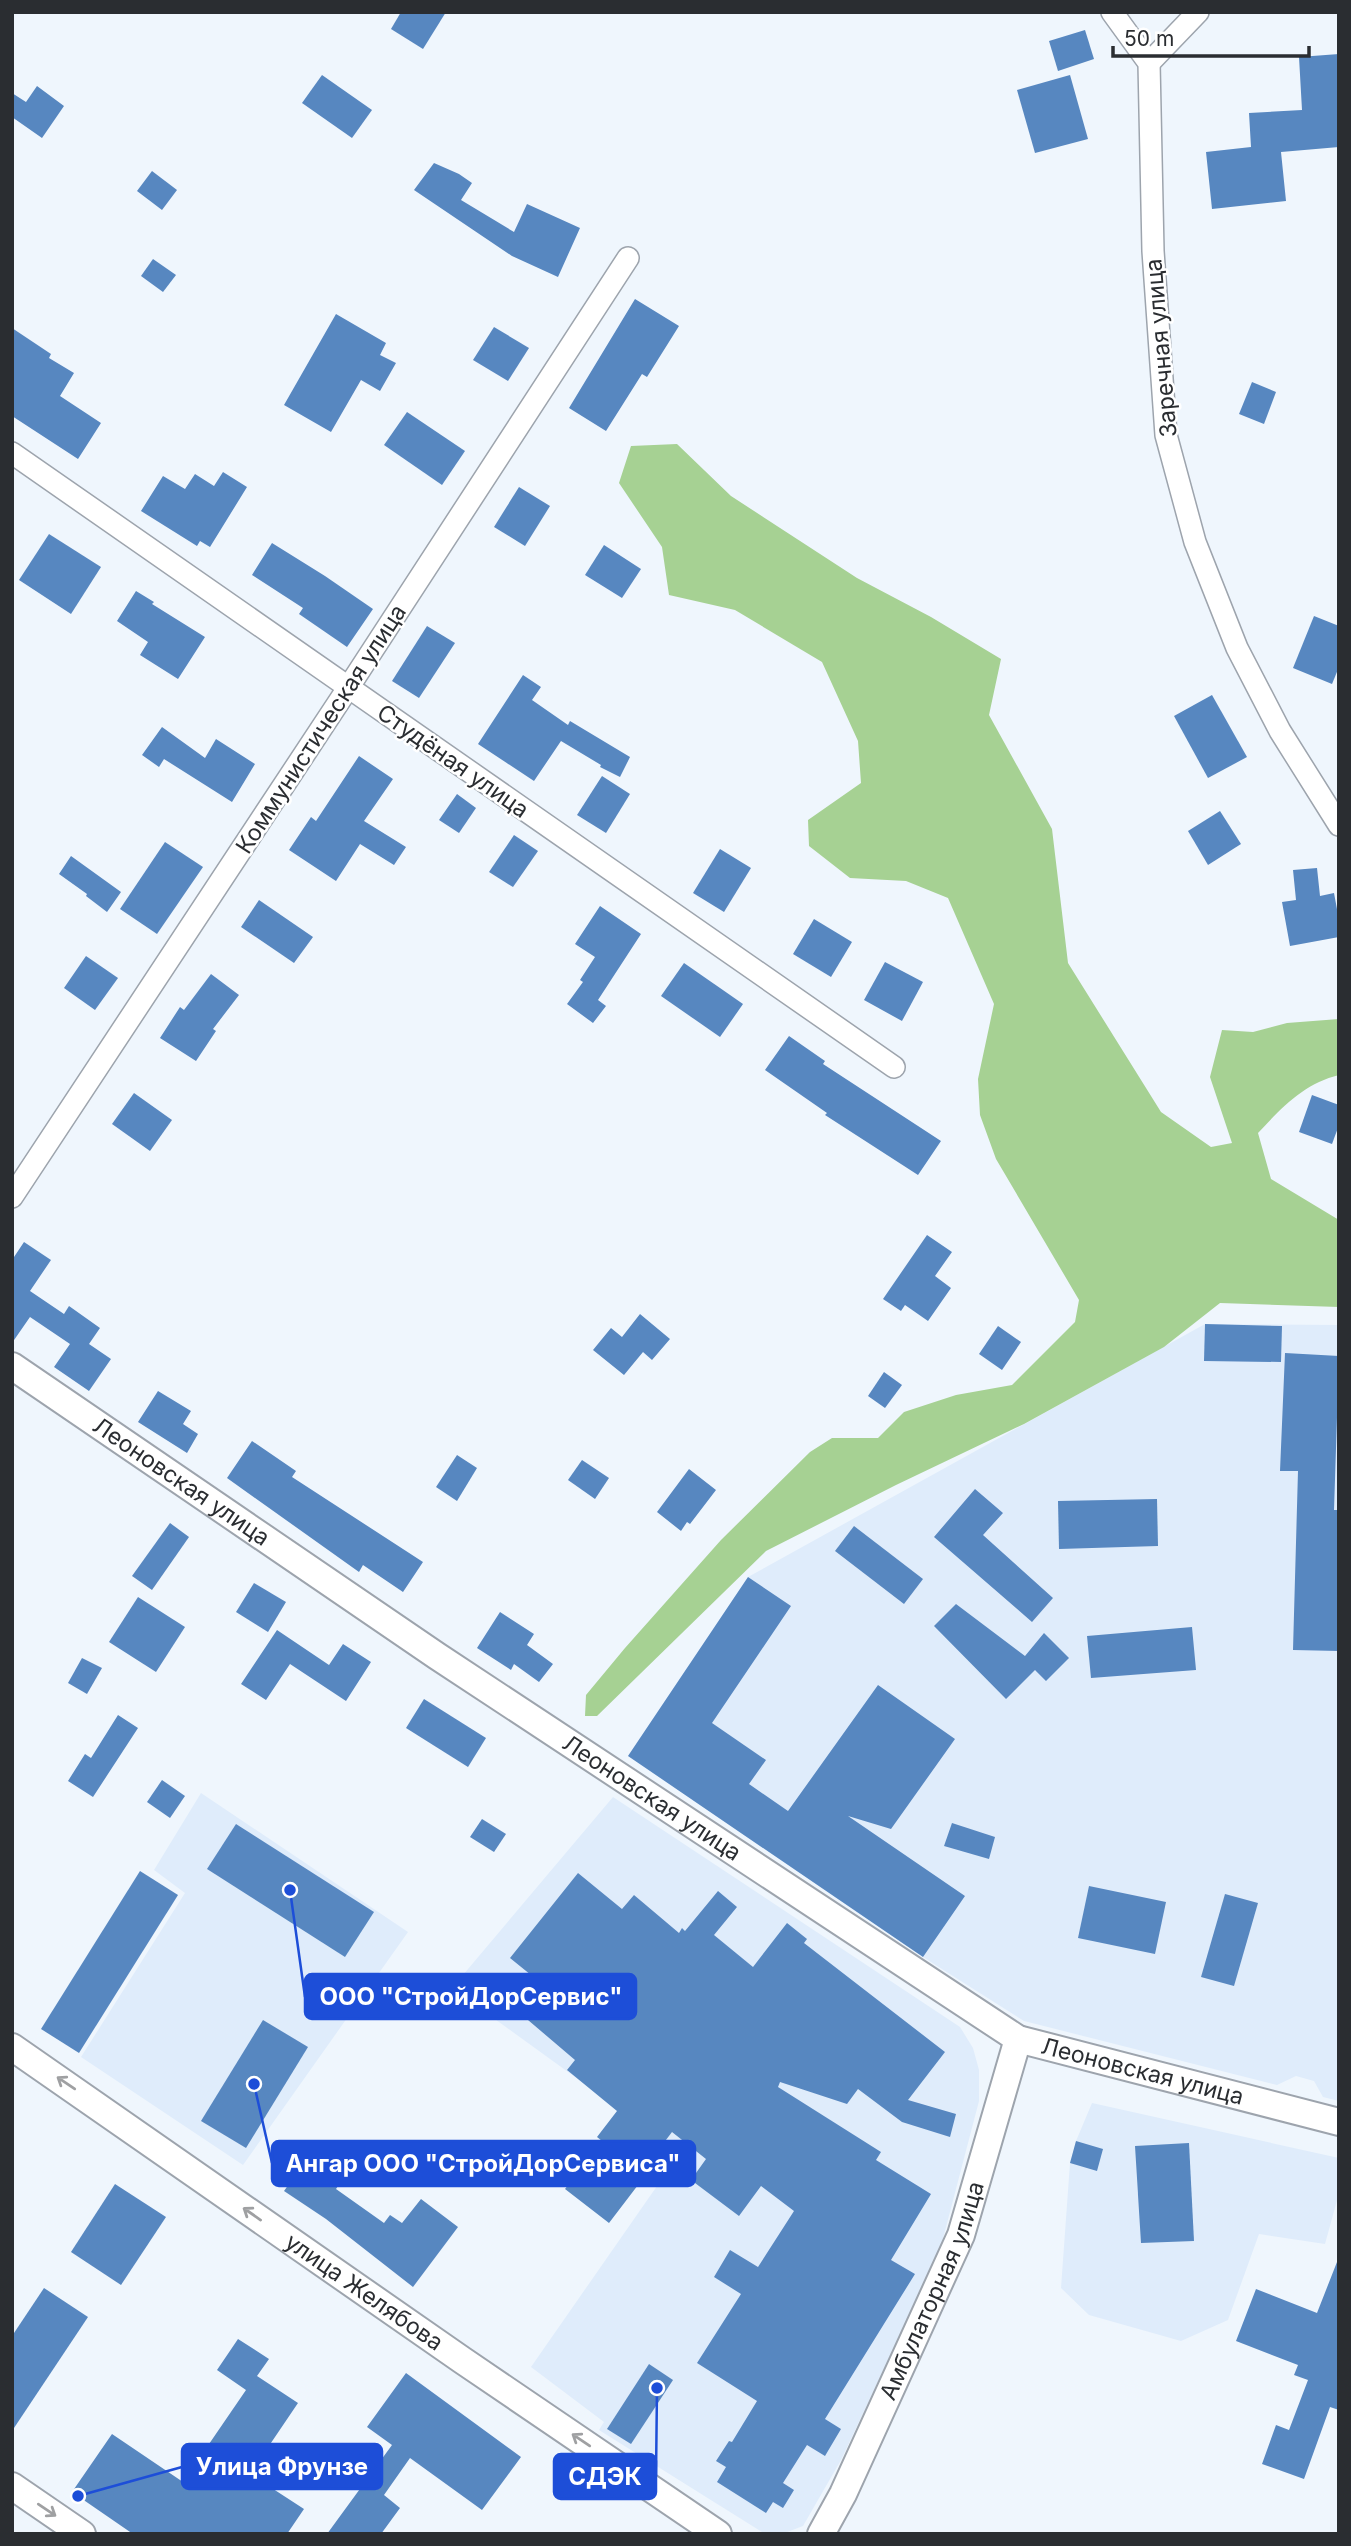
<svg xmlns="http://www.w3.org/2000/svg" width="1351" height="2546" font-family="Inter,sans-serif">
  <rect width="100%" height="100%" fill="#eff6fd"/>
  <g fill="#dfecfb">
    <path d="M 1205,1324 L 1339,1325 L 1339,2101 L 1323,2097 L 1314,2081 L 1296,2076 L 1277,2085 L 1024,2021 L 923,1957 L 628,1756 L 748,1577 Z"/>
    <path d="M 201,1793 L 408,1932 L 243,2165 L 81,2057 L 185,1893 L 154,1870 Z"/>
    <path d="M 613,1797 L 960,2027 L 973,2048 L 979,2070 L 979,2101 L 940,2250 L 841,2460 L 803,2526 L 782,2534 L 765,2534 L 599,2430 L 604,2422 L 531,2367 L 680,2153 L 452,1988 Z"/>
    <path d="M 1092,2103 L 1339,2158 L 1339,2193 L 1325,2244 L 1259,2234 L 1228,2320 L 1181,2341 L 1089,2315 L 1061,2288 L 1070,2163 L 1076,2141 Z"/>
  </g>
  <path fill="#a6d193" d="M 677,444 L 731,496 L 857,578 L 931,617 L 1001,659 L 989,715 L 1052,829 L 1068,963 L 1161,1112 L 1211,1147 L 1232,1143 L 1210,1077 L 1222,1030 L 1253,1032 L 1287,1023 L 1339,1019 L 1339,1075 C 1305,1083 1281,1108 1258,1133 L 1271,1179 L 1339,1220 L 1339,1307 L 1220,1303 L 1164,1347 L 1024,1424 L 896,1485 L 766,1551 L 597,1716 L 585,1716 L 586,1695 L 625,1648 L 721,1540 L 810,1452 L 832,1438 L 878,1438 L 904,1412 L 956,1395 L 1012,1385 L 1075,1322 L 1079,1300 L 996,1159 L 980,1115 L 978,1079 L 994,1004 L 948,898 L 906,881 L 850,878 L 809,846 L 808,820 L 861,783 L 858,741 L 822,662 L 735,610 L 669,595 L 662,547 L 619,483 L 631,446 Z"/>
  <g fill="#5787c0">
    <path d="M 401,12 L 446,12 L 423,49 L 391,29 Z"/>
    <path d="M 1085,30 L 1094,59 L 1058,71 L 1049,41 Z"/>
    <path d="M 1339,54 L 1339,147 L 1281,152 L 1286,201 L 1212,209 L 1206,152 L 1251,147 L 1249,113 L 1302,110 L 1299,57 Z"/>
    <path d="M 322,75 L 372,110 L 352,138 L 302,103 Z"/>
    <path d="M 1070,75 L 1088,139 L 1035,153 L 1017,90 Z"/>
    <path d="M 37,86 L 64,106 L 42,138 L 12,117 L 12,93 L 26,102 Z"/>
    <path d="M 434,163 L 459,174 L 472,183 L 461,200 L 514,232 L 527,204 L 580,228 L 558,277 L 512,256 L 414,190 Z"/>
    <path d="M 152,171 L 177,190 L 162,210 L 137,191 Z"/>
    <path d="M 153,259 L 176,275 L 163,292 L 141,276 Z"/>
    <path d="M 635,299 L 679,326 L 647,377 L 642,374 L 606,431 L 569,408 Z"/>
    <path d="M 336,314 L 386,343 L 380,355 L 396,363 L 380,391 L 361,380 L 331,432 L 284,405 Z"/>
    <path d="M 494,327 L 529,348 L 508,381 L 473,360 Z"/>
    <path d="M 12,328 L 51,354 L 49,358 L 74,373 L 60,396 L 101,423 L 78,459 L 12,416 Z"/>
    <path d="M 1252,382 L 1276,392 L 1264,424 L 1239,414 Z"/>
    <path d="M 407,412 L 465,451 L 442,485 L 384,445 Z"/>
    <path d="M 223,472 L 247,487 L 210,547 L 200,541 L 197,546 L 141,511 L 163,476 L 185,489 L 195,474 L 214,486 Z"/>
    <path d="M 519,487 L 550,506 L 525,546 L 494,527 Z"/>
    <path d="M 49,534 L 101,567 L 71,614 L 19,580 Z"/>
    <path d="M 272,543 L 325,576 L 373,609 L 347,647 L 299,614 L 303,608 L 252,575 Z"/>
    <path d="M 604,545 L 641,569 L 622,598 L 585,575 Z"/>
    <path d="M 136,591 L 154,602 L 152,604 L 205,637 L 178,679 L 140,655 L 148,642 L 117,621 Z"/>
    <path d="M 1314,616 L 1339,626 L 1339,667 L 1332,684 L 1293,668 Z"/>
    <path d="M 427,626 L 455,643 L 419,698 L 392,681 Z"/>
    <path d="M 523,675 L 541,687 L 532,700 L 568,725 L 570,721 L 630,757 L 620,777 L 600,767 L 601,765 L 561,741 L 534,781 L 478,744 Z"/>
    <path d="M 1212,695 L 1247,757 L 1208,778 L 1174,716 Z"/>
    <path d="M 162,727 L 205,758 L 216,739 L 255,764 L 232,802 L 164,759 L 159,767 L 142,755 Z"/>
    <path d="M 359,756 L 393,779 L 364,821 L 406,847 L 394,865 L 360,844 L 336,881 L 289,850 L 311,817 L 316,821 Z"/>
    <path d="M 602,776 L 630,794 L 606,833 L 577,815 Z"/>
    <path d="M 457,794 L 476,808 L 459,833 L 439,820 Z"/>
    <path d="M 1220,811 L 1241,844 L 1208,865 L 1188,831 Z"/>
    <path d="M 514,835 L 538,851 L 513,887 L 489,872 Z"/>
    <path d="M 165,842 L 203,867 L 157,934 L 120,909 Z"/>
    <path d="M 720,849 L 751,868 L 724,912 L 693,893 Z"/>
    <path d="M 71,856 L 121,892 L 107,912 L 86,896 L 87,894 L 59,874 Z"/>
    <path d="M 1317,868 L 1320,896 L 1334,893 L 1339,920 L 1339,937 L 1290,946 L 1282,902 L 1296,900 L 1293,870 Z"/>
    <path d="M 259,900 L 313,937 L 294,963 L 241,927 Z"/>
    <path d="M 600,906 L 641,934 L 598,1000 L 606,1006 L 593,1023 L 567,1004 L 583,982 L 580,980 L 595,957 L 575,944 Z"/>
    <path d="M 814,919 L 852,942 L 831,977 L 793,954 Z"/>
    <path d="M 86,956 L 118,978 L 95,1010 L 64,988 Z"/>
    <path d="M 885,962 L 923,982 L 902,1021 L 864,1000 Z"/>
    <path d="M 684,963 L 743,1004 L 720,1037 L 661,996 Z"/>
    <path d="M 211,974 L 239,995 L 213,1029 L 216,1031 L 196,1061 L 160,1038 L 180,1007 L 184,1010 Z"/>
    <path d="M 789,1036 L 825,1061 L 823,1064 L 941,1141 L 918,1175 L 825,1115 L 827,1113 L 765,1070 Z"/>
    <path d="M 134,1093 L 172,1120 L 150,1151 L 112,1124 Z"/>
    <path d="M 1312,1095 L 1339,1105 L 1339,1125 L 1332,1144 L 1299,1132 Z"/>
    <path d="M 927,1235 L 952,1252 L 935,1276 L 951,1288 L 928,1321 L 905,1305 L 901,1311 L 883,1299 Z"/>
    <path d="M 24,1242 L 51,1260 L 30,1291 L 64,1314 L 69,1306 L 100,1328 L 89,1344 L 111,1359 L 89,1391 L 54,1367 L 70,1344 L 30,1317 L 12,1343 L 12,1260 Z"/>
    <path d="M 640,1314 L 670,1339 L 652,1360 L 643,1352 L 624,1375 L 593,1350 L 611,1328 L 622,1337 Z"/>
    <path d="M 1205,1324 L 1282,1326 L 1281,1362 L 1204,1361 Z"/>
    <path d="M 998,1326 L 1021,1342 L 1002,1370 L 979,1354 Z"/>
    <path d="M 1285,1353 L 1339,1356 L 1334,1510 L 1339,1510 L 1339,1651 L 1293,1650 L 1298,1471 L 1280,1471 Z"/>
    <path d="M 884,1372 L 902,1385 L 885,1408 L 868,1396 Z"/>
    <path d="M 158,1391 L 191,1411 L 183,1424 L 198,1434 L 187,1453 L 138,1422 Z"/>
    <path d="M 252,1441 L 296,1471 L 292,1477 L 423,1562 L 403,1592 L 363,1565 L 359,1572 L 227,1478 Z"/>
    <path d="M 457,1455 L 477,1468 L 457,1501 L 436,1487 Z"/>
    <path d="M 582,1460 L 609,1478 L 595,1499 L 568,1480 Z"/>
    <path d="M 689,1469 L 716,1490 L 690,1524 L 687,1522 L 681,1531 L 657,1512 Z"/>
    <path d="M 975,1489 L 1003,1513 L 983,1535 L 1053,1598 L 1032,1622 L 934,1537 Z"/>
    <path d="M 1157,1499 L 1158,1546 L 1059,1549 L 1058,1501 Z"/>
    <path d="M 170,1523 L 189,1537 L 152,1590 L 132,1576 Z"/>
    <path d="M 854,1526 L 923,1579 L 904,1604 L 835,1551 Z"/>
    <path d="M 748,1577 L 791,1606 L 712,1723 L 766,1760 L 749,1784 L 788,1811 L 878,1685 L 955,1739 L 891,1829 L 848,1816 L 965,1896 L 923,1957 L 628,1756 Z"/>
    <path d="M 254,1583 L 286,1602 L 268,1632 L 236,1612 Z"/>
    <path d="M 138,1597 L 185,1627 L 156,1672 L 109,1642 Z"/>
    <path d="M 956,1604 L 1025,1656 L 1044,1633 L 1069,1658 L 1046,1681 L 1035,1670 L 1006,1699 L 934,1626 Z"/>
    <path d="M 500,1612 L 534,1634 L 527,1645 L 553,1664 L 539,1682 L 514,1664 L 511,1670 L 477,1648 Z"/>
    <path d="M 1192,1627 L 1196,1670 L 1091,1678 L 1087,1636 Z"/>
    <path d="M 277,1630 L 329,1665 L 343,1644 L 371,1662 L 346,1701 L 290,1664 L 266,1700 L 241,1684 Z"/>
    <path d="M 82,1658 L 102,1668 L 87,1694 L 68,1683 Z"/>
    <path d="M 424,1699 L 486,1738 L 468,1767 L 406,1728 Z"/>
    <path d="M 118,1715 L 138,1728 L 93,1797 L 68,1781 L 85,1754 L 91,1758 Z"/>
    <path d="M 162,1780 L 185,1796 L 170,1818 L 147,1802 Z"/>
    <path d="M 482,1819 L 506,1834 L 494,1852 L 470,1837 Z"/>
    <path d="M 952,1823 L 995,1837 L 989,1859 L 944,1846 Z"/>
    <path d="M 236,1824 L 374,1912 L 345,1957 L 207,1869 Z"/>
    <path d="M 140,1871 L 178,1895 L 79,2053 L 41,2029 Z"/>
    <path d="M 578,1873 L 622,1909 L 634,1895 L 679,1933 L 682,1928 L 685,1931 L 718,1891 L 737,1907 L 714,1935 L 753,1967 L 787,1923 L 807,1939 L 804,1943 L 945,2052 L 908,2100 L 956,2114 L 950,2137 L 902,2122 L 858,2089 L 847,2104 L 780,2082 L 778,2087 L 881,2152 L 876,2160 L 931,2194 L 891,2260 L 915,2274 L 825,2419 L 841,2429 L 825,2456 L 807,2445 L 783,2483 L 794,2490 L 783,2508 L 773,2502 L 766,2513 L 717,2482 L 726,2467 L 716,2461 L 729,2441 L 732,2442 L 757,2401 L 697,2363 L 741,2294 L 714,2277 L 730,2250 L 758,2267 L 794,2211 L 761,2186 L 739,2216 L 691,2180 L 706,2159 L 672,2132 L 634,2182 L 638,2185 L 609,2223 L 565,2189 L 602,2141 L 597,2137 L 617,2111 L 567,2070 L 575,2060 L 528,2020 L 552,1992 L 510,1958 Z"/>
    <path d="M 1089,1886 L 1166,1902 L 1155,1954 L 1078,1938 Z"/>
    <path d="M 1225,1894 L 1258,1903 L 1234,1986 L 1201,1977 Z"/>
    <path d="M 263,2020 L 308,2047 L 246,2148 L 201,2121 Z"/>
    <path d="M 1076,2141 L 1103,2149 L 1097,2171 L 1070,2163 Z"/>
    <path d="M 1189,2143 L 1194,2241 L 1141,2243 L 1135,2146 Z"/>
    <path d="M 308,2157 L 342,2180 L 336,2189 L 384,2223 L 390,2215 L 402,2223 L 421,2199 L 458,2227 L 413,2287 L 326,2219 L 284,2191 Z"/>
    <path d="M 115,2184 L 166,2217 L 121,2285 L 71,2252 Z"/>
    <path d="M 1337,2262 L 1339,2262 L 1339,2410 L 1330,2407 L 1304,2479 L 1262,2464 L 1276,2425 L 1289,2430 L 1308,2380 L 1294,2375 L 1298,2365 L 1236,2341 L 1256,2289 L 1317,2313 Z"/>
    <path d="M 44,2288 L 88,2317 L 12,2431 L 12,2336 Z"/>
    <path d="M 238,2339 L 269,2359 L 257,2376 L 298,2403 L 250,2474 L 304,2509 L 287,2534 L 133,2534 L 72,2492 L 112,2434 L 183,2482 L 246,2390 L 217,2370 Z"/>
    <path d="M 649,2364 L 673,2380 L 631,2444 L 607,2429 Z"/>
    <path d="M 406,2373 L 521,2457 L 482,2510 L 410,2458 L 384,2495 L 400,2508 L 381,2534 L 327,2534 L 392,2445 L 367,2427 Z"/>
  </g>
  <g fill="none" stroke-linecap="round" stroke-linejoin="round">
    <defs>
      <g id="minor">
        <path d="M 1112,12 L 1149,63 L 1153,251 L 1166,435 L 1195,542 L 1237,648 L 1280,731 L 1339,825"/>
        <path d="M 1149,63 L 1198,12"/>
        <path d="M 12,453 L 894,1067"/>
        <path d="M 12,1197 L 348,688 L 628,258"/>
      </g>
      <g id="tertiary">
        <path id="s1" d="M 12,1366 L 437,1656 L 1018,2039 L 1339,2122"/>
        <path id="s2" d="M 12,2047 L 462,2360 L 718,2534"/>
        <path d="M 12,2486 L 82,2534"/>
        <path id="s3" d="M 821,2534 L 843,2494 L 961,2235 L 1018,2039"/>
      </g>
    </defs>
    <use href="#minor" stroke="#9da4ad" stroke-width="24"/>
    <use href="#tertiary" stroke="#9da4ad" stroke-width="30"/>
    <use href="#minor" stroke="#fff" stroke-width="21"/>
    <use href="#tertiary" stroke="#fff" stroke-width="26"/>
  </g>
  <defs><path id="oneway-shaft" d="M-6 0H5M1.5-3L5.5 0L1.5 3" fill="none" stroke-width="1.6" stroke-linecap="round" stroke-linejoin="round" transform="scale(1.75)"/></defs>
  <g stroke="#9fa0a2">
    <use href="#oneway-shaft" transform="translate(66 2083) rotate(-146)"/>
    <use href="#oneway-shaft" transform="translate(252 2214) rotate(-145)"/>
    <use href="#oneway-shaft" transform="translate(581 2440) rotate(-146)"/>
    <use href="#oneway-shaft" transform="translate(47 2510) rotate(34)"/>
  </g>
  <g text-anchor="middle" stroke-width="5" stroke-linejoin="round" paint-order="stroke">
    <g font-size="23" fill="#2a2d31" stroke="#fff">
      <text transform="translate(1161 348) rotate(-95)" y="8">Заречная улица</text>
      <text transform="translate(321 729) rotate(-57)" y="8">Коммунистическая улица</text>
      <text transform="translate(453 761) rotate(35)" y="8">Студёная улица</text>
      <text dy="8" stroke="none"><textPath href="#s1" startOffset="205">Леоновская улица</textPath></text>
      <text dy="8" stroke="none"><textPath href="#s1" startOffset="772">Леоновская улица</textPath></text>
      <text dy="8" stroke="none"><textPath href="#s1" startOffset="1339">Леоновская улица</textPath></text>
      <text dy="8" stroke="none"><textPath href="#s3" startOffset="268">Амбулаторная улица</textPath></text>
      <text dy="8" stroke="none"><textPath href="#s2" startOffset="429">улица Желябова</textPath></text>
    </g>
  </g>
  <path fill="none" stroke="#1d4ed8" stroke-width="2.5" d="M290 1890L305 1997M254 2084L272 2163M78 2496L182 2467M657 2388L656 2476"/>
  <g fill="#1d4ed8" stroke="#fff" stroke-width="2.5">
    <circle cx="290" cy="1890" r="7"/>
    <circle cx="254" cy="2084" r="7"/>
    <circle cx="78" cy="2496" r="7"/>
    <circle cx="657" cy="2388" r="7"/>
  </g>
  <g fill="#1d4ed8" stroke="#1d4ed8" stroke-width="2.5">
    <rect x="305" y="1974" width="331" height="45" rx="7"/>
    <rect x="272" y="2141" width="423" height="45" rx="7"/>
    <rect x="182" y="2444" width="200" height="45" rx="7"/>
    <rect x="554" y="2454" width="102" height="45" rx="7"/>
  </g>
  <g font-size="24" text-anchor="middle" font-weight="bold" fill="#fff">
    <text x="471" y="2005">ООО "СтройДорСервис"</text>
    <text x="483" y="2172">Ангар ООО "СтройДорСервиса"</text>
    <text x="282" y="2475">Улица Фрунзе</text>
    <text x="605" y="2485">СДЭК</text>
  </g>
  <rect width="1351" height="2546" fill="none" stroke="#2a2d31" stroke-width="28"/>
  <path d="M1113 46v10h196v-10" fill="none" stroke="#2a2d31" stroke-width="3.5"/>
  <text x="1124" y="46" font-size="21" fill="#2a2d31" stroke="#ffffff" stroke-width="5" paint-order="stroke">50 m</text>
</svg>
